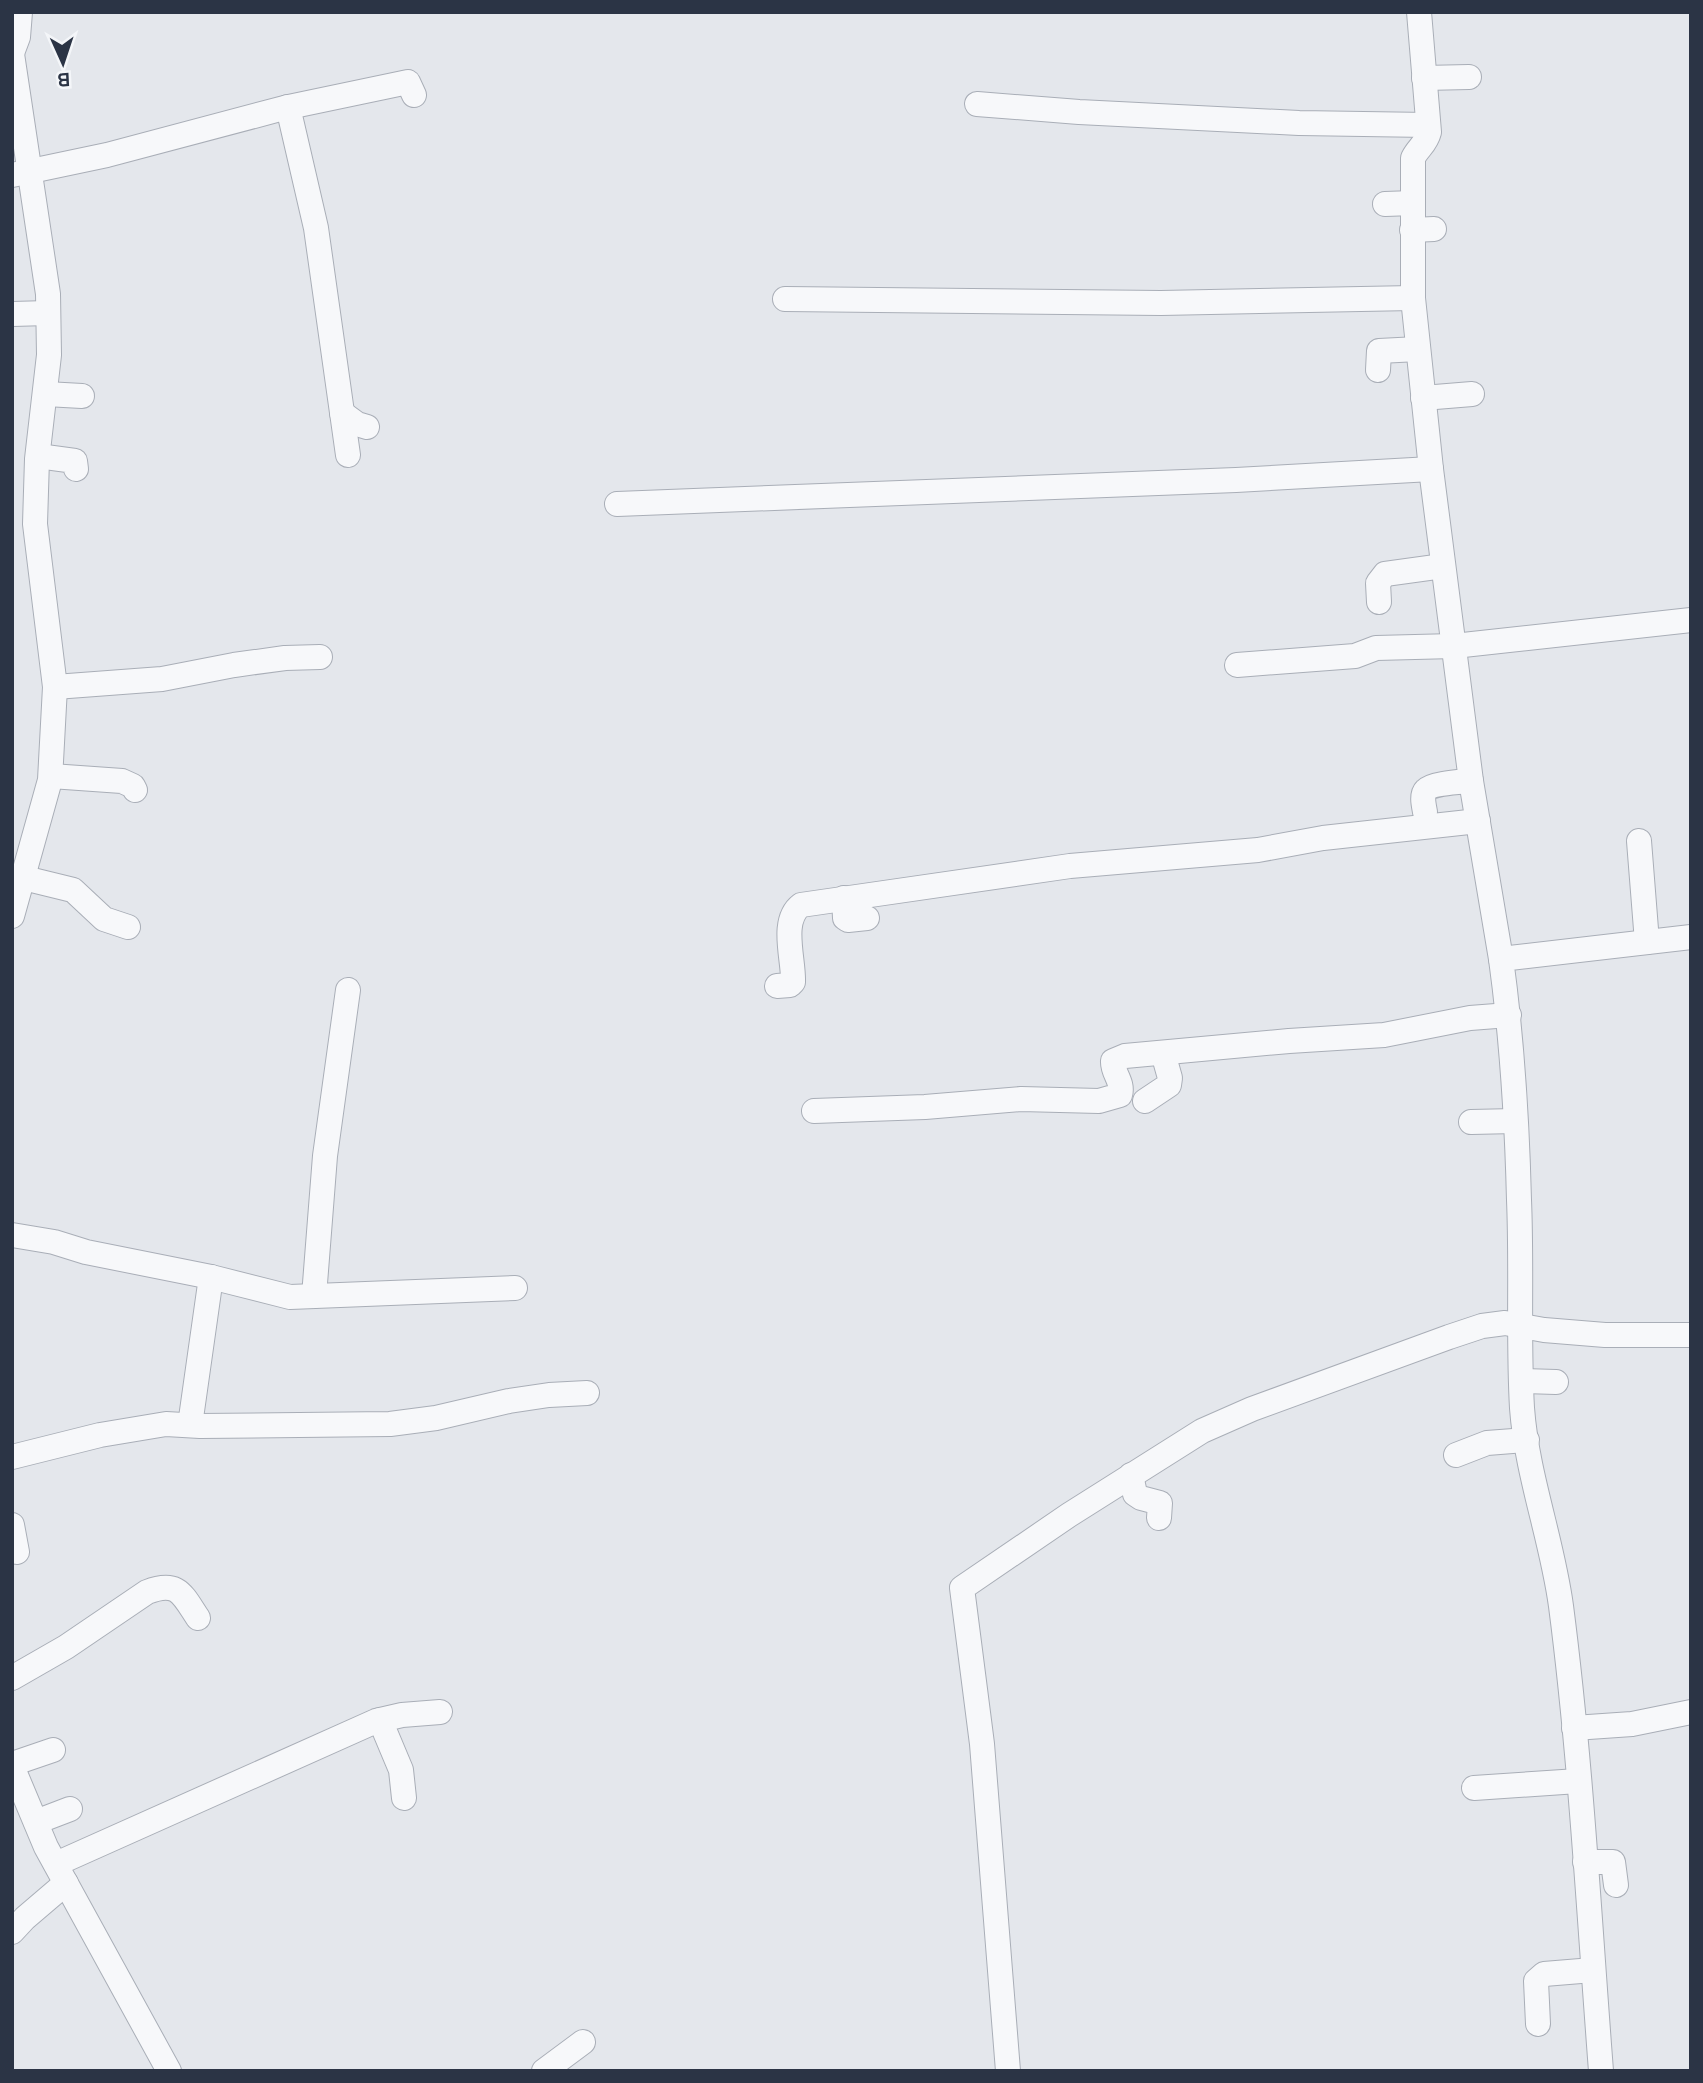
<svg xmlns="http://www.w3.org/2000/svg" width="1703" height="2083" font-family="Overpass,sans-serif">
  <rect width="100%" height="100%" fill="#e4e7ec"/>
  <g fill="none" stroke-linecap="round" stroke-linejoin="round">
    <defs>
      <g id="minor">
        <path d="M 1419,12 L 1429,132 C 1426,144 1418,148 1413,158 L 1413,298 L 1431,469 L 1471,781 L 1501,959"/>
        <path d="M 12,53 L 18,37 L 20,12"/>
        <path d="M 12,54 L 48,294 L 49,355 L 37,459 L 35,524 L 55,687 L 50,780 L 12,916"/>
        <path d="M 1424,78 L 1469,77"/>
        <path d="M 977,104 L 1079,112 L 1299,123 L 1428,125"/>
        <path d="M 288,107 L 316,228 L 348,455"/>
        <path d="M 12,175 L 107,155 L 284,108 L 408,82 L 414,95"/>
        <path d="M 1385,204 L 1413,203"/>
        <path d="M 1412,230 L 1434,229"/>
        <path d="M 785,299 L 1161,303 L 1413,298"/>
        <path d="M 12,314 L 48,313"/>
        <path d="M 1378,370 L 1379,351 L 1418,349"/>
        <path d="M 46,394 L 82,396"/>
        <path d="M 1423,398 L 1472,394"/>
        <path d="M 342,413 L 357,424 L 367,427"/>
        <path d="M 38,456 L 75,461 L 76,469"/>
        <path d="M 617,504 L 1236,480 L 1431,469"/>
        <path d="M 1379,602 L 1378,583 L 1385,574 L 1443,566"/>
        <path d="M 1237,665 L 1355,656 L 1376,648 L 1454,646 L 1691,620"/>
        <path d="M 55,687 L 162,679 L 234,665 L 285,658 L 320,657"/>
        <path d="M 51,776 L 122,781 L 133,786 L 135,790"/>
        <path d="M 1425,812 C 1424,806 1421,795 1426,790 C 1432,783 1462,782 1471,781"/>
        <path d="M 1639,841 L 1647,942"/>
        <path d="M 24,878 L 73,890 L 104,919 L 128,927"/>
        <path d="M 844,898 L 845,918 L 848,920 L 867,918"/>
        <path d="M 777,986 L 790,985 L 793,982 C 794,959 780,921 801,905 L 1070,866 L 1258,850 L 1323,838 L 1478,821"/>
        <path d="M 1145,1101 L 1169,1085 L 1170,1078 L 1163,1053"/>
        <path d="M 814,1111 L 925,1107 L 1021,1099 L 1099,1101 L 1120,1095 C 1124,1082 1112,1073 1113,1061 L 1125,1056 L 1289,1041 L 1384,1035 L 1470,1018 L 1509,1015"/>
        <path d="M 1471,1122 L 1515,1121"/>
        <path d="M 12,1235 L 54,1242 L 86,1252 L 211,1277 L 290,1297 L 515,1288"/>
        <path d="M 314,1296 L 325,1156 L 348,990"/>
        <path d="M 1522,1381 L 1556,1382"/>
        <path d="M 190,1425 L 211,1277"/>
        <path d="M 1456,1455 L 1487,1443 L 1527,1440"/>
        <path d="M 12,1457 L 100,1435 L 166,1424 L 200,1426 L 390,1424 L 436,1418 L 509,1401 L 549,1395 L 587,1393"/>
        <path d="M 1131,1475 L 1135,1494 L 1141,1498 L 1160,1503 L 1159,1518"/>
        <path d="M 12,1525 L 17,1552"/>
        <path d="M 12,1678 L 66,1647 L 147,1592 C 178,1580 182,1594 198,1618"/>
        <path d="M 380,1720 L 401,1770 L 404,1798"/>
        <path d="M 1574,1728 L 1632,1724 L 1691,1712"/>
        <path d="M 12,1764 L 53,1750"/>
        <path d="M 12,1766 L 46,1847 L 169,2071"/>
        <path d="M 1474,1788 L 1578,1781"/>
        <path d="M 36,1822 L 70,1809"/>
        <path d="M 1585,1862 L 1613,1862 L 1616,1885"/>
        <path d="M 56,1864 L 376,1721 L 402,1715 L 440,1712"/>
        <path d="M 12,1932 L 25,1918 L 66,1883"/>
        <path d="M 1538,2024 L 1536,1981 L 1544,1974 L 1593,1970"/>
        <path d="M 544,2071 L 583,2042"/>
        <path d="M 1008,2071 L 982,1744 L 962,1588 L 1069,1515 L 1202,1431 L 1252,1409 L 1449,1337 L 1482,1326 L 1505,1323 L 1544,1330 L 1605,1335 L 1691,1335"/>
        <path d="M 1601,2071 C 1589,1916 1581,1760 1561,1606 C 1552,1539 1527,1476 1522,1408 C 1518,1339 1522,1269 1519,1200 C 1517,1120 1512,1039 1501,959 L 1691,937"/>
      </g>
    </defs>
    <use href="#minor" stroke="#a9aeb7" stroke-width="26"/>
    <use href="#minor" stroke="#f7f8fa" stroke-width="24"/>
  </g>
  <rect width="1703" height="2083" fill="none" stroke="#2b3445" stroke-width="28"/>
  <g transform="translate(63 63) rotate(177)" stroke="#f4f6f9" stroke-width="5" paint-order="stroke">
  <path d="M0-5L12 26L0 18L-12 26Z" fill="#2b3445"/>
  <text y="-10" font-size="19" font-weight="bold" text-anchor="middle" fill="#2b3445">B</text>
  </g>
</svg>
